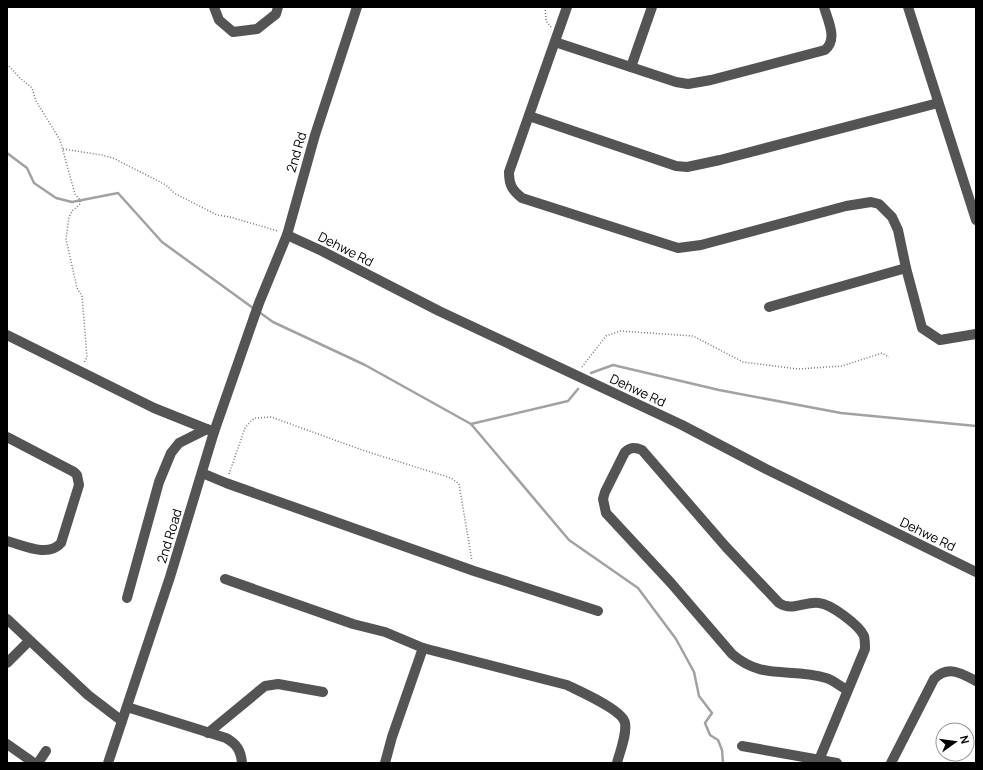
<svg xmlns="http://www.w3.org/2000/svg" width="983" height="770" font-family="Manrope,sans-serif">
  <rect width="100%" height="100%" fill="#fff"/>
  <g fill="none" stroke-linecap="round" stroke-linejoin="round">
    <g stroke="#a2a2a2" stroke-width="2.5">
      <path d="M 7,153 L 27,168 L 34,183 L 56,198 L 72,202 L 118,193 L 162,242 L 253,308"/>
      <path d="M 259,312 L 273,322 L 365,365 L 471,424 L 569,540 L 638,588 L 676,639 L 694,672 L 699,696 L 712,713 L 705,723 L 710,735 L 718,740 L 722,750 L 723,763"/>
      <path d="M 591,373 L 613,365 L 719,390 L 841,413 L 976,426"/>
      <path d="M 471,424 L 568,401 L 578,389"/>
    </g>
    <g stroke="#767676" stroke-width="1.5" stroke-dasharray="1 2" stroke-linecap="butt">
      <path d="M 545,7 L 546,21 L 551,27"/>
      <path d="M 7,64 L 20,78 L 32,88 L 36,101 L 60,140 L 75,194 L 80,200 L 80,204 L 72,211 L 69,217 L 66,239 L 77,288 L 82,296 L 87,357 L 84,363"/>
      <path d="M 63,149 L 102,155 L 113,158 L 166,185 L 174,193 L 217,215 L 230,217 L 278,231"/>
      <path d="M 582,367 L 606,336 L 620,331 L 693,336 L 743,362 L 798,369 L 842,366 L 882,353 L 889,357"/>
      <path d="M 229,474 L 245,428 L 250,422 L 255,418 L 271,417 L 365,451 L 451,478 L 459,484 L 472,561"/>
    </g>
    <g stroke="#545454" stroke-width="10">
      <path d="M 214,7 L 219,20 L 233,32 L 257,29 L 276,14 L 278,7"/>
      <path d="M 567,7 L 509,172 C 509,185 512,190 522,198 L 678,248 L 701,245 L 846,206 L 871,202 L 879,204 L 892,217 L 898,230 L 906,268 L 922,328 L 940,340 L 976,334"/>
      <path d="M 908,7 L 976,220"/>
      <path d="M 555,42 L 676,82 L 688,84 L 711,80 L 825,50 C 838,39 828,21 824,7"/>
      <path d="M 631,67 L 652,7"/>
      <path d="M 529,116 L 676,166 L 687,167 L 720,160 L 938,103"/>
      <path d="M 287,235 L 322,251 L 439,311 L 682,425 L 766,469 L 976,572"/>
      <path d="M 769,307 L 906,268"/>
      <path d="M 7,335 L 154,408 L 214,432"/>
      <path d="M 7,437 L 74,472 L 77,475 L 79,485 L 61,543 C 48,558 23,545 7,541"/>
      <path d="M 202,473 L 226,483 L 474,571 L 598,611"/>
      <path d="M 225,579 L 353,624 L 385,632 L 423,648 L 567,685 C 579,691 623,710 625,723 C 627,735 620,751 617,763"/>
      <path d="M 127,598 L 159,482 L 171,453 L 179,443 L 207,429"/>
      <path d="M 7,619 L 88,695 L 122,721"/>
      <path d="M 7,663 L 29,641"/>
      <path d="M 127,707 L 226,738 C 237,744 241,751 242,763"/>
      <path d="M 208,733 L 265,686 L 278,684 L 323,692"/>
      <path d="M 7,744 L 34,763"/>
      <path d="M 742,746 L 837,763"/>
      <path d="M 819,760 L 865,649 C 865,644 865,640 864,636 C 859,625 831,604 819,603 C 805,601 792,612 779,603 L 726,547 L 642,450 C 635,447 631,447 625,452 L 605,492 L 603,499 L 606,513 L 671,583 L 732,654 C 763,681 790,667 826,678 C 833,680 840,686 847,690"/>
      <path d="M 38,763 L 46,751"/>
      <path d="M 108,763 L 170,577 L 214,432 L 259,303 L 287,235 L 315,135 L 357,7"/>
      <path d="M 385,763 L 392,737 L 423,648"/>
      <path d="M 891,763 L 934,679 C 948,665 961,673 976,681"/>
    </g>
  </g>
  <g text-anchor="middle" stroke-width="3" stroke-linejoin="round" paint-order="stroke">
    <g font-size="13" fill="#000" stroke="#fff">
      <text transform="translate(296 152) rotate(-74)" y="5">2nd Rd</text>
      <text transform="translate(346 249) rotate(27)" y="5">Dehwe Rd</text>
      <text transform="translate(638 390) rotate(25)" y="5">Dehwe Rd</text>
      <text transform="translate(928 534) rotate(26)" y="5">Dehwe Rd</text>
      <text transform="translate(169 536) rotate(-73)" y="5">2nd Road</text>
    </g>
  </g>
  <rect width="983" height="770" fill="none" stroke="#000000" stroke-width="16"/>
  <g transform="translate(955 742) rotate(76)"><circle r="19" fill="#ffffff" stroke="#999999"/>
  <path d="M0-3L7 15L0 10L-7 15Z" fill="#000000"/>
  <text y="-6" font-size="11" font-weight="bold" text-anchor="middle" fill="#000000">N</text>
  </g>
</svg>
